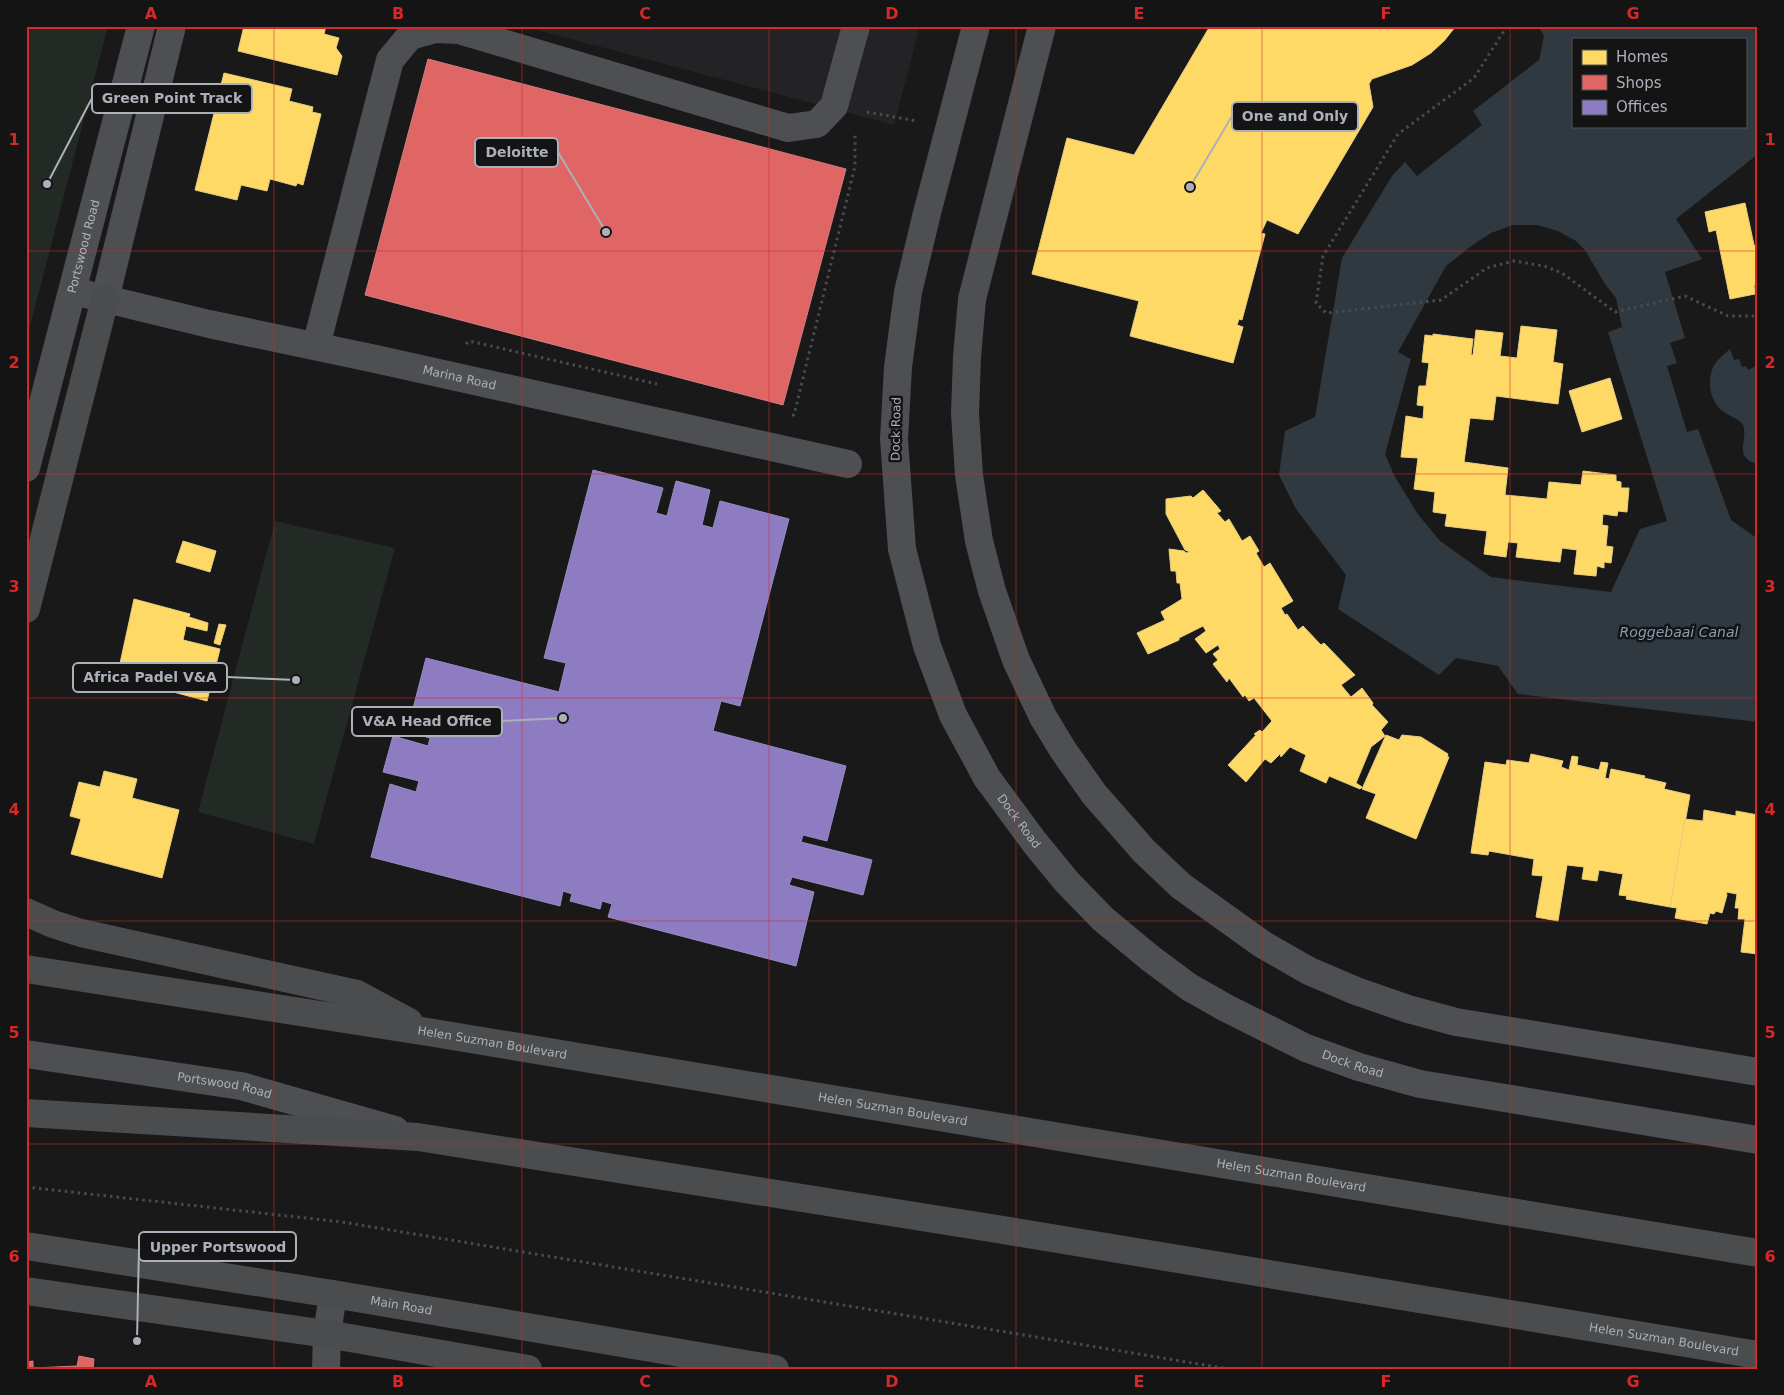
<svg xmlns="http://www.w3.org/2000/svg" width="1784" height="1395" font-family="'DejaVu Sans',sans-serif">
  <rect width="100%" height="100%" fill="#19191a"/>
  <path fill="#232325" d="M 522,26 L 920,26 L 894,125 Z"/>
  <g fill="#232924">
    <path d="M 26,26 L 108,26 L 26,342 Z"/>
    <path d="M 275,521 L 395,548 L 314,844 L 198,812 Z"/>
  </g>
  <g fill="#30393f" fill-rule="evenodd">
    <path d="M 1538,26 L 1758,26 L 1758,154 L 1676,219 L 1702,259 L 1665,272 L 1685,338 L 1670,343 L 1677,363 L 1667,366 L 1687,432 L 1698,429 L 1731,520 L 1758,539 L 1758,722 L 1518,694 L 1498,666 L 1456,658 L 1439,675 L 1338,609 L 1346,575 L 1296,509 L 1279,475 L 1285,431 L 1315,417 L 1342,258 L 1392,176 L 1405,162 L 1417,176 L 1482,125 L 1473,111 L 1539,60 L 1544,36 ZM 1573,39 L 1745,39 L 1745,126 L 1573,126 ZM 1513,225 L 1537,225 L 1558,231 L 1576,241 L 1585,250 L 1605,284 L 1616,298 L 1622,327 L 1608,332 L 1667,521 L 1640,529 L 1611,592 L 1491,577 L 1440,541 L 1417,513 L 1394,475 L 1385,454 L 1411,359 L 1398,352 L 1446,266 L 1474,244 L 1491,233 Z"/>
    <path d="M 1730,349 L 1734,360 L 1739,359 L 1742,367 L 1746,366 L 1748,370 L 1758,365 L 1758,464 C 1732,458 1749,439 1743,425 C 1739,418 1730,417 1724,412 C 1711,403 1707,384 1712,370 C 1715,361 1723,355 1730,349 Z"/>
  </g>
  <g fill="#ffd966" stroke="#e6cd7f">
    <path d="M 244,26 L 326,26 L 324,34 L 339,38 L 336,48 L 342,56 L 337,75 L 238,51 Z"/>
    <path d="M 1210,26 L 1456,26 L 1444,41 L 1431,53 L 1412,65 L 1372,79 L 1369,84 L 1373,107 L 1298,234 L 1267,220 L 1261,233 L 1265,234 L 1242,320 L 1239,319 L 1237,325 L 1243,327 L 1233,363 L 1130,336 L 1139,301 L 1032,274 L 1067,138 L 1134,155 Z"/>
    <path d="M 224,73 L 292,89 L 289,101 L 313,107 L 312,112 L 321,114 L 303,185 L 297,183 L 296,186 L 270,179 L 267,191 L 241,185 L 237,200 L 195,190 Z"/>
    <path d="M 1745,203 L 1754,245 L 1758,247 L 1758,285 L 1754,285 L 1755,294 L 1730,299 L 1716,230 L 1709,232 L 1705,212 Z"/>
    <path d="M 1521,326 L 1557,330 L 1553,362 L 1563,364 L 1558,404 L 1496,396 L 1493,420 L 1470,418 L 1464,462 L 1508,468 L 1505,495 L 1547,499 L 1549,482 L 1581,485 L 1583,471 L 1616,475 L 1616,481 L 1621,482 L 1621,488 L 1629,488 L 1627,512 L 1618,511 L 1617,516 L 1603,514 L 1602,525 L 1608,526 L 1606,546 L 1613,547 L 1611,563 L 1604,562 L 1604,568 L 1597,566 L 1596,576 L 1574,574 L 1577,550 L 1562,548 L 1560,562 L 1516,557 L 1518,543 L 1508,542 L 1506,557 L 1484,554 L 1487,531 L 1445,526 L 1447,514 L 1433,512 L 1435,492 L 1414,489 L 1418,458 L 1401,457 L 1406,416 L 1423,419 L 1424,406 L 1417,405 L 1419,386 L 1426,386 L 1429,363 L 1422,362 L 1425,335 L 1433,336 L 1433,334 L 1473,339 L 1471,355 L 1473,355 L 1476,330 L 1503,333 L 1500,356 L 1517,358 Z"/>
    <path d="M 1610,378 L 1622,419 L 1582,432 L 1569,391 Z"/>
    <path d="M 1203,490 L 1221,511 L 1217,513 L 1225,522 L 1229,519 L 1242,541 L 1250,536 L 1259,551 L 1256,553 L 1264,567 L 1270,563 L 1293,601 L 1281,608 L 1285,615 L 1287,614 L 1298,630 L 1303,626 L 1321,645 L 1324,643 L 1355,675 L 1341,685 L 1351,697 L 1362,688 L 1373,703 L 1372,705 L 1388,722 L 1381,730 L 1385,736 L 1371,747 L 1356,783 L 1362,787 L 1360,789 L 1329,776 L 1326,783 L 1300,771 L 1306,755 L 1290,747 L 1281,757 L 1280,754 L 1271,763 L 1265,759 L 1246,782 L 1228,765 L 1256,735 L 1254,734 L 1260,730 L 1262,732 L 1272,721 L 1254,698 L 1249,701 L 1245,695 L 1243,697 L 1229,678 L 1227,682 L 1213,664 L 1218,660 L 1213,654 L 1220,649 L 1218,645 L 1206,653 L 1195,639 L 1206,631 L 1203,626 L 1179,638 L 1179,640 L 1148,654 L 1137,633 L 1165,620 L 1161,612 L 1182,599 L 1180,583 L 1177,583 L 1176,571 L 1171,571 L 1169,549 L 1184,551 L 1186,553 L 1190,552 L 1185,550 L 1166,514 L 1166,499 L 1191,496 L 1193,498 Z"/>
    <path d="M 183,541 L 216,551 L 210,572 L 176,562 Z"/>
    <path d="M 134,599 L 190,614 L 189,617 L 208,623 L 207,631 L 186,626 L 183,640 L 220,649 L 207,701 L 117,677 Z"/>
    <path d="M 219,624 L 226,625 L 220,645 L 214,643 Z"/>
    <path d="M 1386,735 L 1399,740 L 1402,735 L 1421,737 L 1448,754 L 1447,757 L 1449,757 L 1416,839 L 1366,818 L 1376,794 L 1362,789 Z"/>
    <path d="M 1531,754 L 1563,761 L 1561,767 L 1569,770 L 1572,756 L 1578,757 L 1577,765 L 1599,770 L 1601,762 L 1608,763 L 1605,778 L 1609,779 L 1611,769 L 1645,776 L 1644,778 L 1666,783 L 1664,789 L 1690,795 L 1670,907 L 1626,899 L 1627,896 L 1619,895 L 1623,874 L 1599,870 L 1597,881 L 1582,879 L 1584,867 L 1567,865 L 1558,921 L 1536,917 L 1543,876 L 1532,875 L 1534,859 L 1489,851 L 1488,855 L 1471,853 L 1485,762 L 1506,765 L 1507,760 L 1529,763 Z"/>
    <path d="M 104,771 L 137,779 L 132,798 L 179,810 L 162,878 L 71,854 L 81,819 L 70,816 L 79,782 L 100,787 Z"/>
    <path d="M 1704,810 L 1736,816 L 1736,811 L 1758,815 L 1758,954 L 1741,952 L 1745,919 L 1738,919 L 1739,908 L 1735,908 L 1737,894 L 1726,892 L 1727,895 L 1722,913 L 1716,911 L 1714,914 L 1710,913 L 1707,924 L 1675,918 L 1677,908 L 1670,907 L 1685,819 L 1703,821 Z"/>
  </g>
  <g fill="#e06666" stroke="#d07c7f">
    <path d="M 428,59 L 846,169 L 783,405 L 365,295 Z"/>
    <path d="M 79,1356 L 94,1359 L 93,1369 L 26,1369 L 26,1362 L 33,1361 L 33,1368 L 77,1366 Z"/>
  </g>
  <path fill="#8e7cc3" stroke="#978cc0" d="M 593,470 L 663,488 L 656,513 L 667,516 L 676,481 L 710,490 L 702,525 L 713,528 L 720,501 L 789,519 L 740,706 L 721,701 L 713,731 L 846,766 L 827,841 L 803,835 L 801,842 L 872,860 L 863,895 L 792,877 L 789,885 L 814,892 L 796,966 L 608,917 L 612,904 L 602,901 L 600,909 L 570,901 L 572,894 L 563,891 L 560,906 L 371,857 L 390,784 L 416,792 L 419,781 L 383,772 L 393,736 L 428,746 L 430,738 L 407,732 L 426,658 L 559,692 L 566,663 L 544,658 Z"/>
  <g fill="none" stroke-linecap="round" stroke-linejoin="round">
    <g stroke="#494b4d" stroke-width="3" stroke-dasharray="2.5 4" stroke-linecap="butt">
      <path d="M 1507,26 L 1474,78 L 1398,134 L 1323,256 L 1316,303 L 1326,313 L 1441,300 L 1487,268 L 1514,261 L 1544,266 L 1562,273 L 1615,312 L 1685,296 L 1728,316 L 1758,316"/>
      <path d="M 867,112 L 917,121"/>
      <path d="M 466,344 L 469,341 L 657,384"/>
      <path d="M 792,415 L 794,415 L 855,166 L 855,133"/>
      <path d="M 26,1187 L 342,1222 L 1229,1369"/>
    </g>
    <g stroke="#4e4f52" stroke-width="28">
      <path id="s1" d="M 976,26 L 927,213 L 908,292 L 898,367 L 894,439 L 902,549 L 927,646 L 953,715 L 987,778 L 1035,843 L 1067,882 L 1103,919 L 1150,958 L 1189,987 L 1226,1008 L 1306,1048 L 1359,1067 L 1420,1084 L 1758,1140"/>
      <path d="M 1042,26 L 972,299 L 967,357 L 965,413 L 969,475 L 979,541 L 992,591 L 1016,660 L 1043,717 L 1063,750 L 1094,794 L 1144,851 L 1181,886 L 1262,944 L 1309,971 L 1356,991 L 1408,1009 L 1456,1022 L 1758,1072"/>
      <path id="s2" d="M 73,291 L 209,324 L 371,358 L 848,464"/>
      <path d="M 105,299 L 172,26"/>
      <path d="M 316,346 L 390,60 L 410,36 L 435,29 L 459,30 L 788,128 L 817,124 L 834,106 L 856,26"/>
      <path id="s3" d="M 26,468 L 141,26"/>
      <path id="s4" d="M 26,1054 L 241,1086 L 395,1130"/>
      <path d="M 326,1369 L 327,1334 L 333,1294"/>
    </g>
    <g stroke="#4b4c4e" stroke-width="28">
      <path d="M 26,609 L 105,299"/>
      <path d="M 26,912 L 53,924 L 81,933 L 357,994 L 409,1022"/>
      <path id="s5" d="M 26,969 L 428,1032 L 1758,1253"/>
      <path id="s6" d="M 26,1113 L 418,1137 L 997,1229 L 1758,1355"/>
      <path id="s7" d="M 26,1246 L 333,1294 L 775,1369"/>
      <path d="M 26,1291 L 327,1334 L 528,1369"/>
    </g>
  </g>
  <path fill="none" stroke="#d62828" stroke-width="1" stroke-opacity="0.55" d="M 274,26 L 274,1369M 522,26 L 522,1369M 769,26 L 769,1369M 1016,26 L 1016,1369M 1262,26 L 1262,1369M 1510,26 L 1510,1369M 26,251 L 1758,251M 26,474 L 1758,474M 26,698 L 1758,698M 26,921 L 1758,921M 26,1144 L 1758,1144"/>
  <g text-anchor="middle" stroke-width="5" stroke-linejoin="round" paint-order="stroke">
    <g font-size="12" fill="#acb0b9" stroke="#141415">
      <text dy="4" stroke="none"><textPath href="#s3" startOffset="229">Portswood Road</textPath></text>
      <text dy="4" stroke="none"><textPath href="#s2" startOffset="396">Marina Road</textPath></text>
      <text transform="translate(896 429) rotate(-89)" y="4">Dock Road</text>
      <text dy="4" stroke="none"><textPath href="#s1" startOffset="832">Dock Road</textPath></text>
      <text dy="4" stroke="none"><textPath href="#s5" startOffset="472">Helen Suzman Boulevard</textPath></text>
      <text dy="4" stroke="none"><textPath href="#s1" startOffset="1252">Dock Road</textPath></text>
      <text dy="4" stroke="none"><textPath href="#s4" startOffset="201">Portswood Road</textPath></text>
      <text dy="4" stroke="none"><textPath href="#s5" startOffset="878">Helen Suzman Boulevard</textPath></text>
      <text dy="4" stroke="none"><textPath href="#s5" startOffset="1282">Helen Suzman Boulevard</textPath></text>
      <text dy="4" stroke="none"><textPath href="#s7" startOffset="380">Main Road</textPath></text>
      <text dy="4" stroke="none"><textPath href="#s6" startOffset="1655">Helen Suzman Boulevard</textPath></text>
    </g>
    <g font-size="14" font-style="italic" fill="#869eb1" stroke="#141415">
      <text x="1679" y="637">Roggebaai Canal</text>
    </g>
  </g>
  <path fill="none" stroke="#acb0b9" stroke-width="2" d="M47 184L92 98M1190 187L1232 116M606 232L558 152M296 680L227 677M563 718L502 721M137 1341L139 1247"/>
  <g fill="#acb0b9" stroke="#141415" stroke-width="2">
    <circle cx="47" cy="184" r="5"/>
    <circle cx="1190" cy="187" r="5"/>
    <circle cx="606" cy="232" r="5"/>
    <circle cx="296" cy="680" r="5"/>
    <circle cx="563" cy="718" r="5"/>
    <circle cx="137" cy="1341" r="5"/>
  </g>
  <g fill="#141415" stroke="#acb0b9" stroke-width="2">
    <rect x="92" y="84" width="160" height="29" rx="5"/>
    <rect x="1232" y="102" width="126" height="29" rx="5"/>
    <rect x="475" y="138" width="83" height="29" rx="5"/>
    <rect x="73" y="663" width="154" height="29" rx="5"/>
    <rect x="352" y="707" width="150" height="29" rx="5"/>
    <rect x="139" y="1232" width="157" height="29" rx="5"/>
  </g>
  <g font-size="14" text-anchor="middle" font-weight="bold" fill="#acb0b9">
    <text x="172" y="103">Green Point Track</text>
    <text x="1295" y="121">One and Only</text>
    <text x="517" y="157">Deloitte</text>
    <text x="150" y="682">Africa Padel V&amp;A</text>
    <text x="427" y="726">V&amp;A Head Office</text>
    <text x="218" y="1252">Upper Portswood</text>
  </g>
  <rect width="1784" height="1395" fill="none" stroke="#141415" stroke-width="55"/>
  <rect x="1572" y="38" width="175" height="90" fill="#141415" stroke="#515257"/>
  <rect x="1582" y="50" width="25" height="15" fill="#ffd966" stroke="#515257"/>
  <text x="1616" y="62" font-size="15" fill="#acb0b9">Homes</text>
  <rect x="1582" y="75" width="25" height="15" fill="#e06666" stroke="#515257"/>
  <text x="1616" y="88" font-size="15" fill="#acb0b9">Shops</text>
  <rect x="1582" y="100" width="25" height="15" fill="#8e7cc3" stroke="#515257"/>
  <text x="1616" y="112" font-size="15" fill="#acb0b9">Offices</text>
  <rect x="28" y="28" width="1728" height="1340" fill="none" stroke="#d62828" stroke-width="2"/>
  <g font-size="16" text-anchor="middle" font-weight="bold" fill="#d62828">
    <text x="151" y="19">A</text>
    <text x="398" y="19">B</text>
    <text x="645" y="19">C</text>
    <text x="892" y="19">D</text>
    <text x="1139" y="19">E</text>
    <text x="1386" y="19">F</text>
    <text x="1633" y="19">G</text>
    <text x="14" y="145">1</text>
    <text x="1770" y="145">1</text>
    <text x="14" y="368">2</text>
    <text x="1770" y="368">2</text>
    <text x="14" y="592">3</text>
    <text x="1770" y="592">3</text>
    <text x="14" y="815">4</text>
    <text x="1770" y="815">4</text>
    <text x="14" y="1038">5</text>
    <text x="1770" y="1038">5</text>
    <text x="14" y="1262">6</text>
    <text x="1770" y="1262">6</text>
    <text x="151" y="1387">A</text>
    <text x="398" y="1387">B</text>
    <text x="645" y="1387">C</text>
    <text x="892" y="1387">D</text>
    <text x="1139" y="1387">E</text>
    <text x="1386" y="1387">F</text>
    <text x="1633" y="1387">G</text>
  </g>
</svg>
